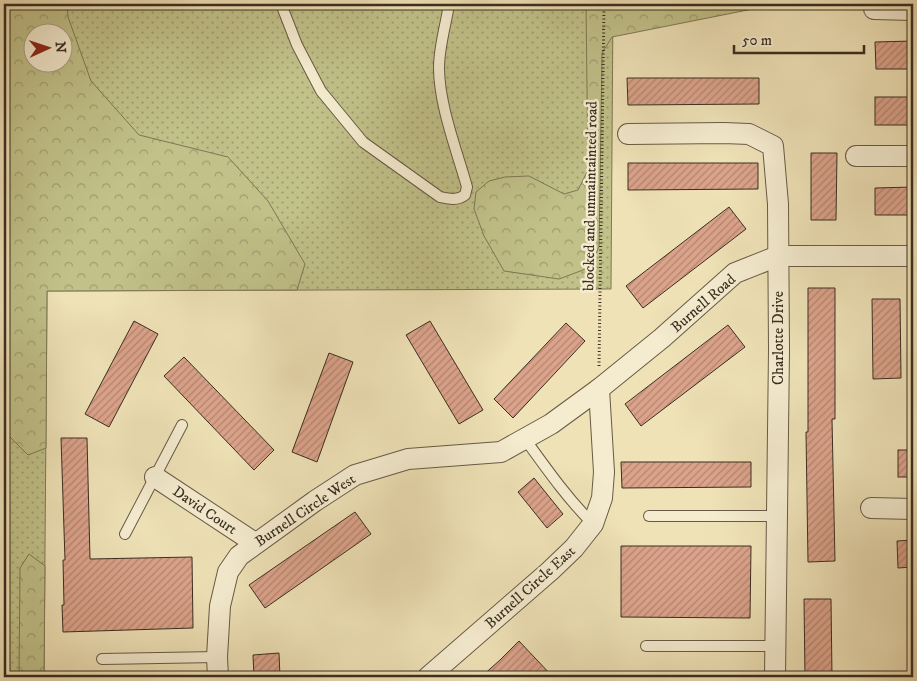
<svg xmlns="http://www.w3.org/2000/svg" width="917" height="681" font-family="'IM FELL DW Pica',serif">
  <defs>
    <pattern id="grass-dots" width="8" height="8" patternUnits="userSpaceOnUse" patternTransform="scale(1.25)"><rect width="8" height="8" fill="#c1c189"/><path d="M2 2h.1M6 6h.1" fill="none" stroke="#9e9d70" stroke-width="1.8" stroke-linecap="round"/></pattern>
    <pattern id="forest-crowns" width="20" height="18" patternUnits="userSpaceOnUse" patternTransform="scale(1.25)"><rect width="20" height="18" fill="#c1c189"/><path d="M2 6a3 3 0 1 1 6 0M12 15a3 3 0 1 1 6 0" fill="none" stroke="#9e9d70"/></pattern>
    <pattern id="building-hatch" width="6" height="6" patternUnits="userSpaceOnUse" patternTransform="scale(1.25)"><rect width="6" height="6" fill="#dca38b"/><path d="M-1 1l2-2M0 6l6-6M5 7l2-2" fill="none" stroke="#b38571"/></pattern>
  </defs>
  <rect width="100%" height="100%" fill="#efe2b7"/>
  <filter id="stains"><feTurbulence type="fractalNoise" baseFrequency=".004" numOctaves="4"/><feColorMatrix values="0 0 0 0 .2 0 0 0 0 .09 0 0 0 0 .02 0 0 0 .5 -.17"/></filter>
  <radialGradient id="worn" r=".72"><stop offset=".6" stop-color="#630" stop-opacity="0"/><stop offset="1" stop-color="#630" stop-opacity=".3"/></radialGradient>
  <path fill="url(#grass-dots)" stroke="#7e7854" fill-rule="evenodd" d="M 4,4 L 613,4 L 611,289 L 47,291 L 44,677 L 4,677 ZM 32,32 L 62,32 L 62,62 L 32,62 Z"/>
  <g fill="url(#forest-crowns)" stroke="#7e7854" fill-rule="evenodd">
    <path d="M 4,4 L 67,4 L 68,17 L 91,81 L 139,135 L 228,157 L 268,201 L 305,264 L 297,290 L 47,291 L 46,448 L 28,455 L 4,431 ZM 32,32 L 62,32 L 62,62 L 32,62 Z"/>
    <path d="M 586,4 L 778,4 L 612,37 L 602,53 L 599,246 L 591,267 L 559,279 L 504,271 L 484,236 L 474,209 L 476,192 L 489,181 L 505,177 L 529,176 L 564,194 L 578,190 L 588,170 Z"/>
    <path d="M 29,554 L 45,566 L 44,677 L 19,677 L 20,568 Z"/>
  </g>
  <g fill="url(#building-hatch)" stroke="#3a2e20">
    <path d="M 913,41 L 913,69 L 876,69 L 875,42 Z"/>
    <path d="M 627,78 L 759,78 L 759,104 L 628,105 Z"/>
    <rect x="875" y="97" width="38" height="28"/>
    <path d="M 811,153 L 837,153 L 836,220 L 811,220 Z"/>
    <path d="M 628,163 L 758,163 L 758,189 L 628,190 Z"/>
    <path d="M 913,187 L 913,215 L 875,215 L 875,188 Z"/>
    <path d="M 729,207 L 746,229 L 643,308 L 626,286 Z"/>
    <path d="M 808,288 L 835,288 L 835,419 L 832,419 L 835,561 L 808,562 L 806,432 L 808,432 Z"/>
    <path d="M 872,299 L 900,299 L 901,378 L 873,379 Z"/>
    <path d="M 134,321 L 158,334 L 109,427 L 85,414 Z"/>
    <path d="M 430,321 L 483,410 L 459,424 L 406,335 Z"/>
    <path d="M 566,323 L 585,341 L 513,418 L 494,399 Z"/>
    <path d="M 728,325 L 745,347 L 641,426 L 625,404 Z"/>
    <path d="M 329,353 L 353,362 L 317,462 L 292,452 Z"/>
    <path d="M 184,357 L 274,450 L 254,470 L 164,376 Z"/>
    <path d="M 61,438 L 87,438 L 90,559 L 192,557 L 193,628 L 63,632 L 62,605 L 64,605 L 63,560 L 65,560 Z"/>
    <rect x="898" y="450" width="15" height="27"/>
    <path d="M 621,462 L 751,462 L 751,487 L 622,488 Z"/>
    <path d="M 534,478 L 563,514 L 547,528 L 518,492 Z"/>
    <path d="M 355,512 L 371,534 L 265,608 L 249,585 Z"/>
    <path d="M 913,540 L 913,567 L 898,568 L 897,541 Z"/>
    <path d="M 621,546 L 751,546 L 750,618 L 621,617 Z"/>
    <path d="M 804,599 L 831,599 L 832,677 L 805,677 Z"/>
    <path d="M 519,641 L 553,677 L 481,677 L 500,660 Z"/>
    <path d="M 279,653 L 280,677 L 254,677 L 253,655 Z"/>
  </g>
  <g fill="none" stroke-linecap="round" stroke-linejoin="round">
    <defs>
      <g id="lane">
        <path d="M 281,4 L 297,45 L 321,91 L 363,142 L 440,197 C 449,199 457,201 465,195 L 467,187 C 457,151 439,105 439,68 C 439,46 446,25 449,4"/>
        <path d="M 525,439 C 546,468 567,498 593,524"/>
        <path d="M 649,516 L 776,516"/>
        <path d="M 125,534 L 182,425"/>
        <path d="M 646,646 L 775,646"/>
        <path d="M 102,659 L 217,657"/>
      </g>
      <g id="street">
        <path d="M 874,9 L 913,10"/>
        <path d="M 628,134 L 724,133 L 749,134 L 773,146 L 778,204 L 779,350 L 775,677"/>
        <path d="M 856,156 L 913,156"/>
        <path d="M 155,477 L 255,543"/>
        <path d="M 871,508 L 913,509"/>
        <path d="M 218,677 L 217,657 L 220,606 L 228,572 L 239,556 L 315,501 L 355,475 L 408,459 L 501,452 L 551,424 L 599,389 L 662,338 L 735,273 L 778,256 L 913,256"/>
        <path d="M 428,677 L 550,571 L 574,548 L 593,524 L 602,498 L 604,472 L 599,389"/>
      </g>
    </defs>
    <use href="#lane" stroke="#675b46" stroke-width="12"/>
    <use href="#street" stroke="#675b46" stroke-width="22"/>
    <path stroke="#3a2e20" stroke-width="3" stroke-dasharray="1 2.5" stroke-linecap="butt" d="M 599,366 L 604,4"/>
    <use href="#lane" stroke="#f5ecd0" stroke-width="10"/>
    <use href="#street" stroke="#f5ecd0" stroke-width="20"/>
  </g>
  <g text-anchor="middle" stroke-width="5" stroke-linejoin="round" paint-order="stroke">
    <g font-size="15" fill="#3a2e20" stroke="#f5ecd0">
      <text transform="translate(590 196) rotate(-89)" y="5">blocked and unmaintainted road</text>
      <text transform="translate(703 303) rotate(-41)" y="5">Burnell Road</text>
      <text transform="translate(778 338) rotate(-90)" y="5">Charlotte Drive</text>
      <text transform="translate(205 510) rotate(34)" y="5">David Court</text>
      <text transform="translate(305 510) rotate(-34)" y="5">Burnell Circle West</text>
      <text transform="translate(530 587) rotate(-42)" y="5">Burnell Circle East</text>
    </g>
  </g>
  <rect width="917" height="681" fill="none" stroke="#efe2b7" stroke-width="20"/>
  <rect x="5" y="5" width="907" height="671" fill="none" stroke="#3a2e20" stroke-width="2.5"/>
  <rect x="10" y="10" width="897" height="661" fill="none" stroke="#3a2e20"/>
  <g transform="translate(48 48) rotate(87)"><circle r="24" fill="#f5ecd0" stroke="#aaa08a"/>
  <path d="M0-4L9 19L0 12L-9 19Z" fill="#8f2418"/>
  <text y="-8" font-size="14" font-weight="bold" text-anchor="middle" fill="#3a2e20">N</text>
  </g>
  <path d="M734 45v8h130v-8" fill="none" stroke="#3a2e20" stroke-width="2.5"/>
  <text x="742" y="45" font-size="15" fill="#3a2e20" stroke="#f5ecd0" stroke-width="4" paint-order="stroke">50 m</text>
  <rect width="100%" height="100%" filter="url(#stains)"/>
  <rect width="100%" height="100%" fill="url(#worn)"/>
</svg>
